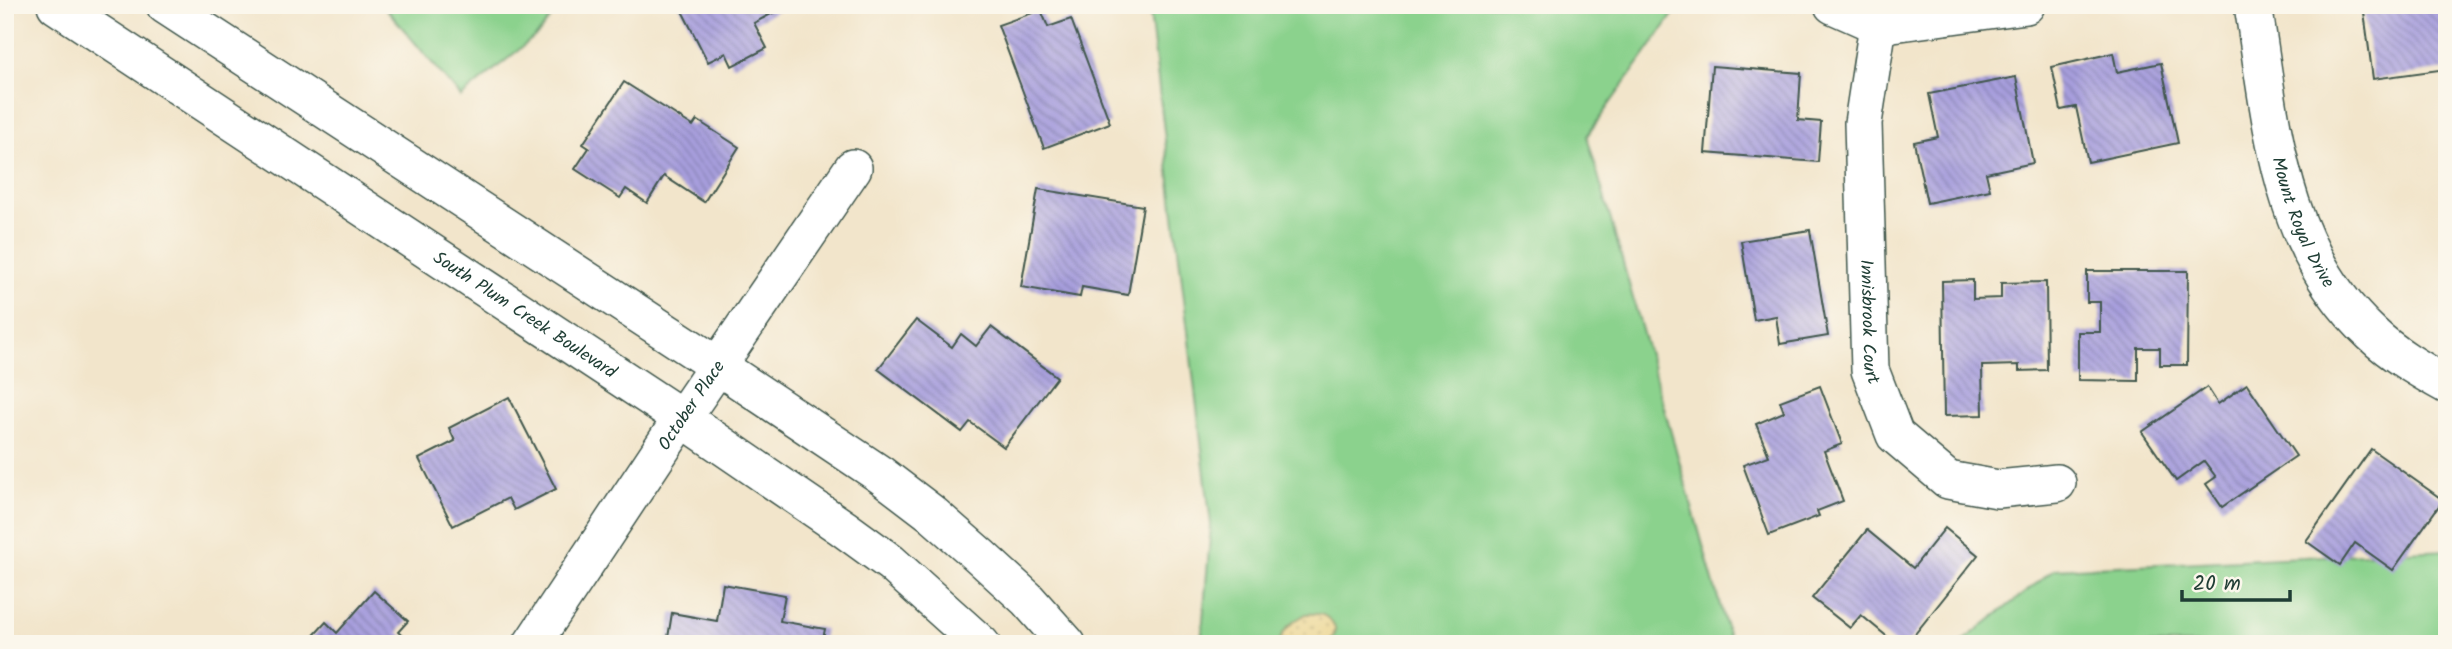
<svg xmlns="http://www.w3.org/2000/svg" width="2452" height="649" font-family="Kalam,sans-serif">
  <defs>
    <pattern id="sand-dots" width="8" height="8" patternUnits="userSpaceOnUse" patternTransform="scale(1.75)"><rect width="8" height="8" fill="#eeda9e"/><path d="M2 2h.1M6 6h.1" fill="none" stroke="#ccbc89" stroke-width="1.8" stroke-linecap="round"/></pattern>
    <pattern id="building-back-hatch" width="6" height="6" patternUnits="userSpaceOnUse" patternTransform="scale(1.75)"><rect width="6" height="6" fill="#a79edd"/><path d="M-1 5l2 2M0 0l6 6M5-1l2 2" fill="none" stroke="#8782b4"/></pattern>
  </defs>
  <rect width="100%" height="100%" fill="#fbf7ec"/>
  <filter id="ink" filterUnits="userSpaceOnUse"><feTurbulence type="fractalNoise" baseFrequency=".0143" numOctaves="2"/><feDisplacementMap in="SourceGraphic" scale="14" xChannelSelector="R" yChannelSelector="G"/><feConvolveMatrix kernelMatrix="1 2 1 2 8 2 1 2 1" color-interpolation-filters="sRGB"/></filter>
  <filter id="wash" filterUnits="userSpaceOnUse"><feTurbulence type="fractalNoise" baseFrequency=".00686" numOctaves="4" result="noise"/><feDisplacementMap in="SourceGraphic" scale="28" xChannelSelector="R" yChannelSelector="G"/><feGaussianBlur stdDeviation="1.57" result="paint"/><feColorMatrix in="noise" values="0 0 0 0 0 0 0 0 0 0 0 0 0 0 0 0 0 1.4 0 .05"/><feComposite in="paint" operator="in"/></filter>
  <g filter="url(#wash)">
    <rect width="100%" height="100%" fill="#f2e5cb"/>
    <g fill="#8bd28d" stroke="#558860" stroke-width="2">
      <path d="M 383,5 L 560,5 L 539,33 L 461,97 Z"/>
      <path d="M 1149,5 L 1680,5 L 1587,136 L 1731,644 L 1201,644 L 1211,525 Z"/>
      <path d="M 2447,550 L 2447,644 L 1959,644 L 2055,569 Z"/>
    </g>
    <path fill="url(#sand-dots)" stroke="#868c69" stroke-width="2" d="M 1306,614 C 1321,613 1328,614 1335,628 L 1335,634 L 1328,644 L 1279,644 C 1283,628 1292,622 1306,614 Z"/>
    <g id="blocks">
      <g fill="url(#building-back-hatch)">
        <path d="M 679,5 L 788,5 L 754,23 L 767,48 L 732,66 L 726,53 L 708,62 Z"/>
        <path d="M 2363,5 L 2447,5 L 2447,69 L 2373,79 Z"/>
        <path d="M 1041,10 L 1048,27 L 1071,19 L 1110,123 L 1044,148 L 998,25 Z"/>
        <path d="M 2113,53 L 2117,72 L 2161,63 L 2178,143 L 2088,162 L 2076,107 L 2061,110 L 2052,67 Z"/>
        <path d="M 1712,66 L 1801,73 L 1798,120 L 1821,122 L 1818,162 L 1705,153 Z"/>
        <path d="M 2016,77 L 2033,163 L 1986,173 L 1990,190 L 1927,203 L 1914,142 L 1938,137 L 1929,94 Z"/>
        <path d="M 624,82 L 693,126 L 697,120 L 739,147 L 704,202 L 664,176 L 647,203 L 626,189 L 620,198 L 575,169 L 589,148 L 583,144 Z"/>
        <path d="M 1038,189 L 1143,206 L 1128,295 L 1082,287 L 1080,297 L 1021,287 Z"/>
        <path d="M 1810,230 L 1828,336 L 1780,344 L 1776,316 L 1754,320 L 1741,241 Z"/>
        <path d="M 2087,271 L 2188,271 L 2187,365 L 2160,365 L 2160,348 L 2138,348 L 2138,381 L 2078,380 L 2078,332 L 2100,332 L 2100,302 L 2087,302 Z"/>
        <path d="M 1973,280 L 1973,299 L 2001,298 L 2001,283 L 2046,282 L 2047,370 L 2019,371 L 2019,365 L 1982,366 L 1983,415 L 1944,416 L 1942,281 Z"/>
        <path d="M 916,320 L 952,347 L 961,334 L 976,346 L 991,327 L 1057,377 L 1004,447 L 970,422 L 962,432 L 878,369 Z"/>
        <path d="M 2247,384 L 2296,456 L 2222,507 L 2206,484 L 2216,477 L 2204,461 L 2176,481 L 2142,432 L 2207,387 L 2218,404 Z"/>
        <path d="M 1820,386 L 1842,444 L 1824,451 L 1843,501 L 1817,511 L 1819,516 L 1769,535 L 1743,465 L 1769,456 L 1756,424 L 1784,412 L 1780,401 Z"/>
        <path d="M 509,397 L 556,489 L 514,510 L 508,498 L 453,526 L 419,459 L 455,441 L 449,428 Z"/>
        <path d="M 2371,449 L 2443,500 L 2393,570 L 2355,543 L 2340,565 L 2306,541 Z"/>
        <path d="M 1945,528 L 1978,555 L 1907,644 L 1896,644 L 1861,615 L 1850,628 L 1812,598 L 1867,530 L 1913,568 Z"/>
        <path d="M 723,584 L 785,595 L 780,621 L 825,629 L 822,644 L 667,644 L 672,613 L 717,621 Z"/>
        <path d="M 374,591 L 408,621 L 398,632 L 411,644 L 306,644 L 326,622 L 337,633 Z"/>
      </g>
    </g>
  </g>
  <g filter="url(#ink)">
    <use href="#blocks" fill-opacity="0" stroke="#3f564b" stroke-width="2"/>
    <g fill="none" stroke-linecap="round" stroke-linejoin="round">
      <defs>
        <g id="minor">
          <path id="s1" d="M 56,5 L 682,418 L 843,528 L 891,563 L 981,644"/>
          <path d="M 165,5 L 718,366 L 881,475 L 931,513 L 980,556 L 1027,599 L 1067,644"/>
          <path d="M 1833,5 L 1878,25 L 2026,5"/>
          <path id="s2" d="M 2253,5 C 2272,124 2278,247 2372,334 C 2394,355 2421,370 2447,385"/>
          <path id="s3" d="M 1878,25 L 1863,123 L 1870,370 L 1895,435 L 1948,480 L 1998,489 L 2057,483"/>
          <path id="s4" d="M 532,644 L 682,418 L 853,168"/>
        </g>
      </defs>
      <use href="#minor" stroke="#3f564b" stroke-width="40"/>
      <use href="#minor" stroke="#fff" stroke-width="37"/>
    </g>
  </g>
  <g text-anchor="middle" stroke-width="7" stroke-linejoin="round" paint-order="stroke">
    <g font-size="18" fill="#1f3d34" stroke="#fbf7ec">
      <text dy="6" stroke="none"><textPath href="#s2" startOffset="224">Mount Royal Drive</textPath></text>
      <text dy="6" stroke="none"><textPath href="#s1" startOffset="562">South Plum Creek Boulevard</textPath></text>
      <text dy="6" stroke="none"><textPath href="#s3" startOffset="298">Innisbrook Court</textPath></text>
      <text dy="6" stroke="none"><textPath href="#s4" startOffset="287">October Place</textPath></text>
    </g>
  </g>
  <rect width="2452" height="649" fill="none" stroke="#fbf7ec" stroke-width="28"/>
  <path d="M2182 590v10h108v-10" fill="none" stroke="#1f3d34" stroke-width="3.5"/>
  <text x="2193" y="590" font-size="21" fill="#1f3d34" stroke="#fbf7ec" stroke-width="5" paint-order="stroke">20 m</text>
</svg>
